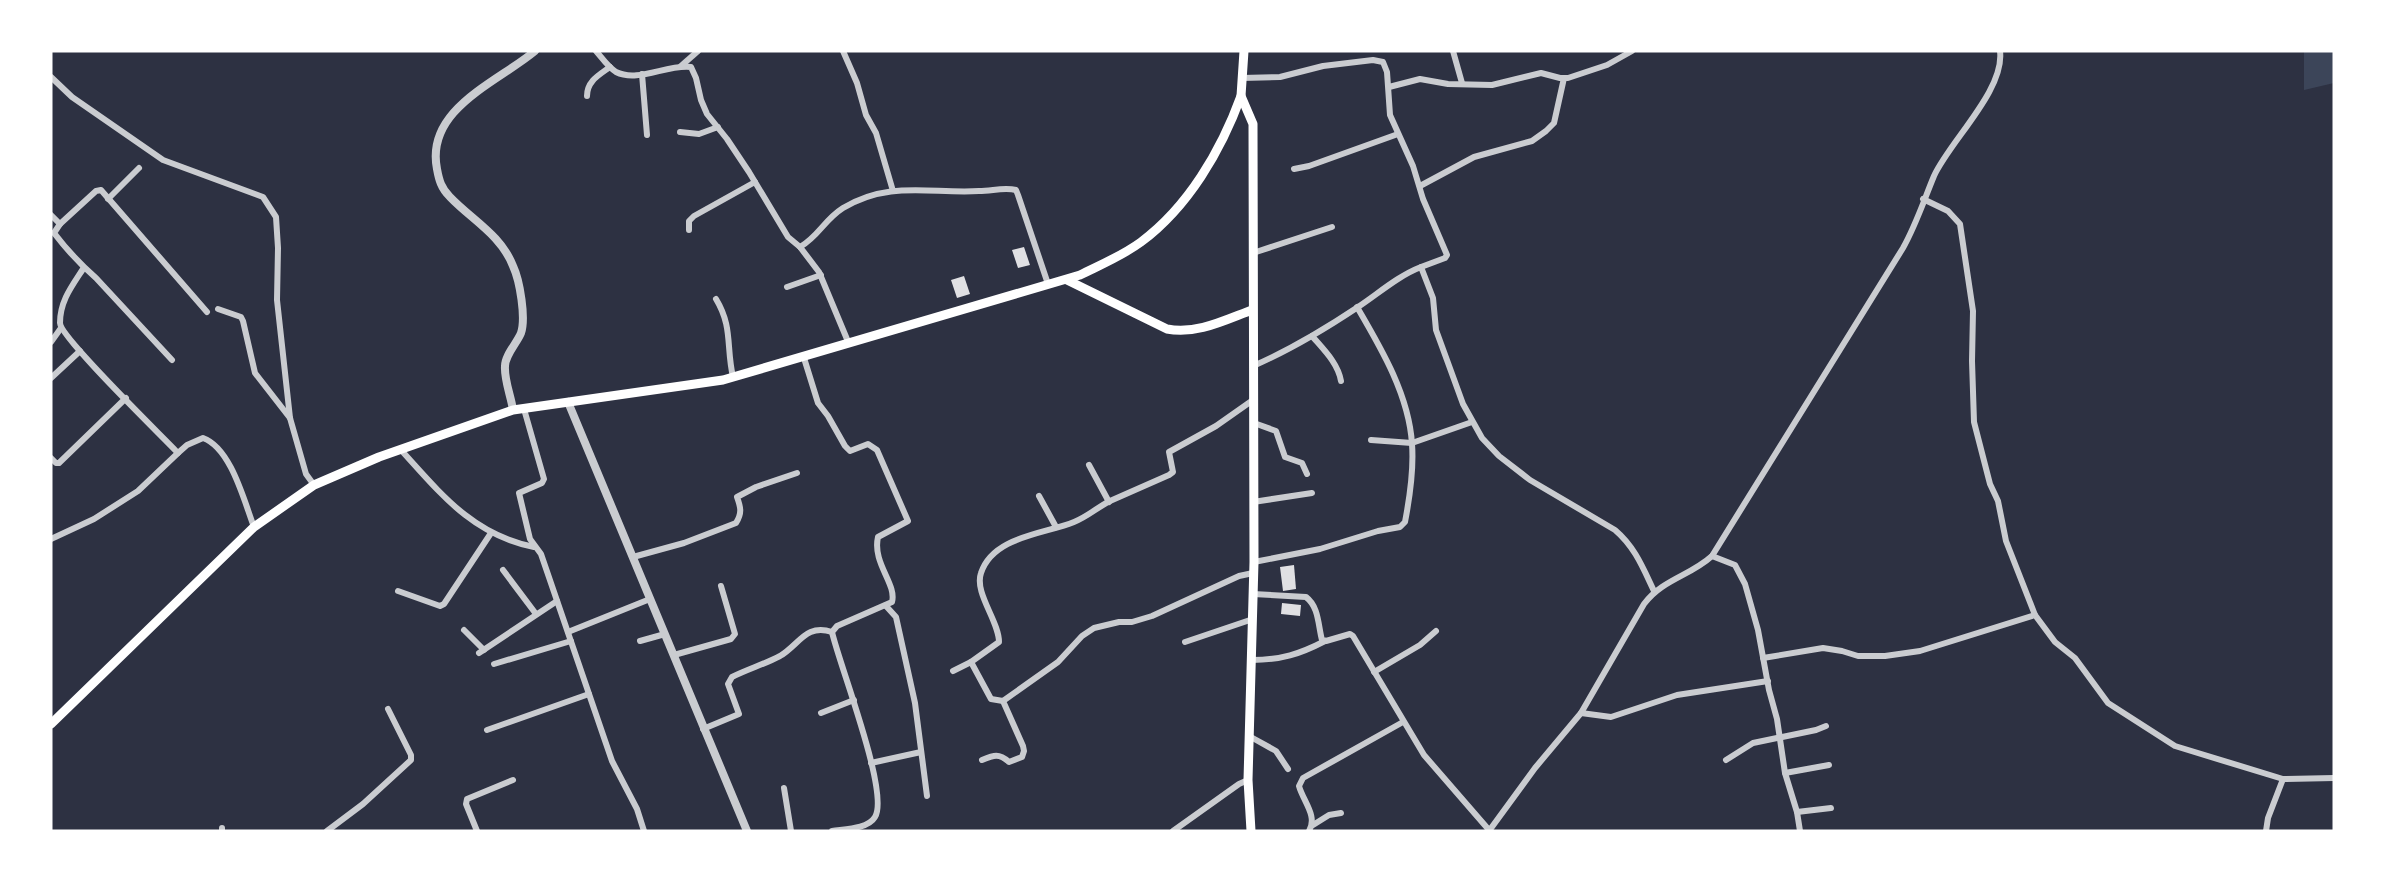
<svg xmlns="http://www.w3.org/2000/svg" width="2385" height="882" font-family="'Open Sans',sans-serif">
  <rect width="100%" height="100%" fill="#2d3142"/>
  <path fill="#3c4559" d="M 2304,51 L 2334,51 L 2334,83 L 2304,90 Z"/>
  <g fill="#e0e0e3">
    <path d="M 1024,247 L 1030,265 L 1018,268 L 1012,250 Z"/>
    <path d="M 964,276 L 970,294 L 957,298 L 951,280 Z"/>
    <path d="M 1294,565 L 1296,589 L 1283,591 L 1280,567 Z"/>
    <path d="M 1282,603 L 1301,605 L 1300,616 L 1281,614 Z"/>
  </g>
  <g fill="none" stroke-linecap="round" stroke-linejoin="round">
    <g stroke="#caccd0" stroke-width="6">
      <path d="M 596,51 C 602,58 608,67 616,72 C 638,83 667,64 691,67 L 696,78 L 701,100 L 707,114 L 727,139 L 749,172 L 788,237 L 800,247 L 819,272 L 849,344"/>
      <path d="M 843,51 L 857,83 L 866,115 L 876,133 L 893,191"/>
      <path d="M 1453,51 L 1462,83"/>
      <path d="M 681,66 L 698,51"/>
      <path d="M 642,74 L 647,135"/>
      <path d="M 51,77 L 72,97 L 163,160 L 263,197 L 276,217 L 278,248 L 277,300 L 290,418 L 306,474 L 314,485"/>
      <path d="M 1242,78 L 1280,77 L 1323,66 L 1373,60 L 1383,62 L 1387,72 L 1390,115 L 1413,166 L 1423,199 L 1447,255 L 1445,258 L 1421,267"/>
      <path d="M 1389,87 L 1420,79 L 1448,84 L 1492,85 L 1541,73 L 1560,78 L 1568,78 L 1607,65 L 1632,51"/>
      <path d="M 587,96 C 587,81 599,75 610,67"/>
      <path d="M 680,132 L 699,134 L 718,127"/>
      <path d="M 1294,169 L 1309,166 L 1398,134"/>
      <path d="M 1420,186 L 1474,157 L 1532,141 L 1546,131 L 1554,123 L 1564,78"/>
      <path d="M 108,199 L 139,168"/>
      <path d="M 1923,199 L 1948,211 L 1960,224 L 1973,311 L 1972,361 L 1974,422 L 1990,484 L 1998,501 L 2006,541 L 2035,615 L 2055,642 L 2075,658 L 2108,703 L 2175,746 L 2283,779 L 2334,778"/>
      <path d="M 51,215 L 60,224 L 96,191 L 101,190 L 207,312"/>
      <path d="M 60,224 L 54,233 C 67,250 80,264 96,278 L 172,360"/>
      <path d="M 689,230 L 689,221 L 694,216 L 755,182"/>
      <path d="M 800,247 C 819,236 824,220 843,208 C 889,180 931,194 979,191 C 992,191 1004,187 1016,190 L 1018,195 L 1048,284"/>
      <path d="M 1253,253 L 1332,227"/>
      <path d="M 83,269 C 72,286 60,301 60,323 C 60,337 161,435 178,453 L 187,445 L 203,438 C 231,448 244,501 254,527"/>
      <path d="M 787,287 L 821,275"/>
      <path d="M 716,299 C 733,327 726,347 733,377"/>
      <path d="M 218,309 L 241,317 L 243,321 L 255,373 L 290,418"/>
      <path d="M 1312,336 C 1323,349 1338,363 1341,381"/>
      <path d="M 51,342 L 61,328"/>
      <path d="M 804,358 L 818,403 L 828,416 L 845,446 L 850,451 L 868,444 L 877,450 L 908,521 L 878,537 C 872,563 897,584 892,602 L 837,626 L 832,632 C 839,664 890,793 875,817 C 868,829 845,829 832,831"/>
      <path d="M 1253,366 C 1290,350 1325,329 1358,307 C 1379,293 1398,276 1421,267 L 1433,298 L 1436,330 L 1463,404 L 1482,438 L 1499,456 L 1530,480 L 1615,530 C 1635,547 1643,568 1654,591"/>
      <path d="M 51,378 L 80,351"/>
      <path d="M 524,409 L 544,479 L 542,483 L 519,493 L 530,539 L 541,554 L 612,761 L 637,809 L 644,831"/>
      <path d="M 1254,423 L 1276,431 L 1285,457 L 1302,463 L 1307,474"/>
      <path d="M 1371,440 L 1412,443 L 1472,422"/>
      <path d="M 401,450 C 441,494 473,535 534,547"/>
      <path d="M 51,458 L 56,463 L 59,463 L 126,398"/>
      <path d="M 1089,465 L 1109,502"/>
      <path d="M 1039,496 L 1056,527"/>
      <path d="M 1253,502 L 1312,493"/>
      <path d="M 51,539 L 94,519 L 138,491 L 178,453"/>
      <path d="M 1712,556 L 1735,565 L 1745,584 L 1758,630 L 1769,690 L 1777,719 L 1785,773 L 1797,812 L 1800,831"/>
      <path d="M 633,557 L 684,543 L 736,523 C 742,513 741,508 737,497 L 756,487 L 797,473"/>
      <path d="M 1254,562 L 1320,549 L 1378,531 L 1400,527 L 1405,522 C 1410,496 1414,470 1412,444 C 1409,395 1381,348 1357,307"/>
      <path d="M 503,570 L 536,614"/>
      <path d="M 398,591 L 440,606 L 444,604 L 491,533"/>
      <path d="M 1253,594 L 1306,597 C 1319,607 1318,625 1322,640 L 1326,641 L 1350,634 L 1353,636 L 1424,755 L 1489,830"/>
      <path d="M 886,606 L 896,617 L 915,703 L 927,796"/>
      <path d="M 464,630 L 484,650"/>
      <path d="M 568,632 L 650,599"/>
      <path d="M 640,641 L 665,634"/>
      <path d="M 1185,642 L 1253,619"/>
      <path d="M 479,653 L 557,601"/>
      <path d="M 674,655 L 731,639 L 735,634 L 721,586"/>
      <path d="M 1763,658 L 1823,648 L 1842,651 L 1858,656 L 1885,656 L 1920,651 L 2035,615"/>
      <path d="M 1252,660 C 1281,660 1300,654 1325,641"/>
      <path d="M 971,662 L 991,699 L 1003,701"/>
      <path d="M 494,664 L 571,641"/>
      <path d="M 953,671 L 971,662 L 999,642 C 999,621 974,593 981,573 C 993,536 1045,534 1074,522 C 1087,517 1098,507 1110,501 C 1130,492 1149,484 1169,475 L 1173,472 L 1169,452 L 1216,426 L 1253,400"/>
      <path d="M 1374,672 L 1420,645 L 1436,631"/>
      <path d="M 821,713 L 854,700"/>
      <path d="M 1581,713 L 1611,717 L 1677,695 L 1768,681"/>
      <path d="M 703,729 L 739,714 L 728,684 L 732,677 C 748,669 765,664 780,656 C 799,645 806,623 832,632"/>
      <path d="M 487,730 L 589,694"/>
      <path d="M 1249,736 L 1276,751 L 1288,769"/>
      <path d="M 982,760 C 994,755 999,753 1009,762 L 1022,757 L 1024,751 L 1023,746 L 1003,701 L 1058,662 L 1082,636 L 1094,628 L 1119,622 L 1132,622 L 1152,616 L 1239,576 L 1253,573"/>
      <path d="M 1726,760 L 1753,743 L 1816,730 L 1826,726"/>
      <path d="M 871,763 L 921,752"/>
      <path d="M 1785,773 L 1829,765"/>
      <path d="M 784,788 L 791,831"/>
      <path d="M 1797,812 L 1831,808"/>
      <path d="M 1313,825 L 1329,815 L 1341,813"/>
      <path d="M 222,828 L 222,831"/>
      <path d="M 327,831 L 363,804 L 411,760 L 411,755 L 388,709"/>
      <path d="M 477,831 L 466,804 L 467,799 L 513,780"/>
      <path d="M 1173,831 L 1239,784 L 1248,780"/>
      <path d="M 1309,831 C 1318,816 1303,801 1299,786 L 1303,778 L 1403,722"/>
      <path d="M 1489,831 L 1535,768 L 1581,713 L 1644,604 C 1663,579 1690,576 1712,556 L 1903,248 C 1916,225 1924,200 1934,176 C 1950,141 2005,90 2000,51"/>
      <path d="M 2266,831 L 2268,818 L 2283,779"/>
    </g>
    <g stroke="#caccd0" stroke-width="8">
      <path d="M 568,402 L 747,831"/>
      <path d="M 513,410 C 511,396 504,380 505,366 C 505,355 517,343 521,333 C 526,318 520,281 513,266 C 501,235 472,220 450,197 C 441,188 439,180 437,169 C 425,109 498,82 535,51"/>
    </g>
    <g stroke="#fff" stroke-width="9">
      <path d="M 1244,51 L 1241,96 L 1253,124 L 1254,562 L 1248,780 L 1251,831"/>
      <path d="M 1067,280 L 1167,329 C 1196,335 1225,320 1252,310"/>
      <path d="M 51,724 L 254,527 L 314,485 L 379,457 L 513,410 L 723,380 L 1080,275 C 1100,265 1122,256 1141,242 C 1188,207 1221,151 1241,96"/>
    </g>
  </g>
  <rect width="2385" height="882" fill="none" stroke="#ffffff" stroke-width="105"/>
</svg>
